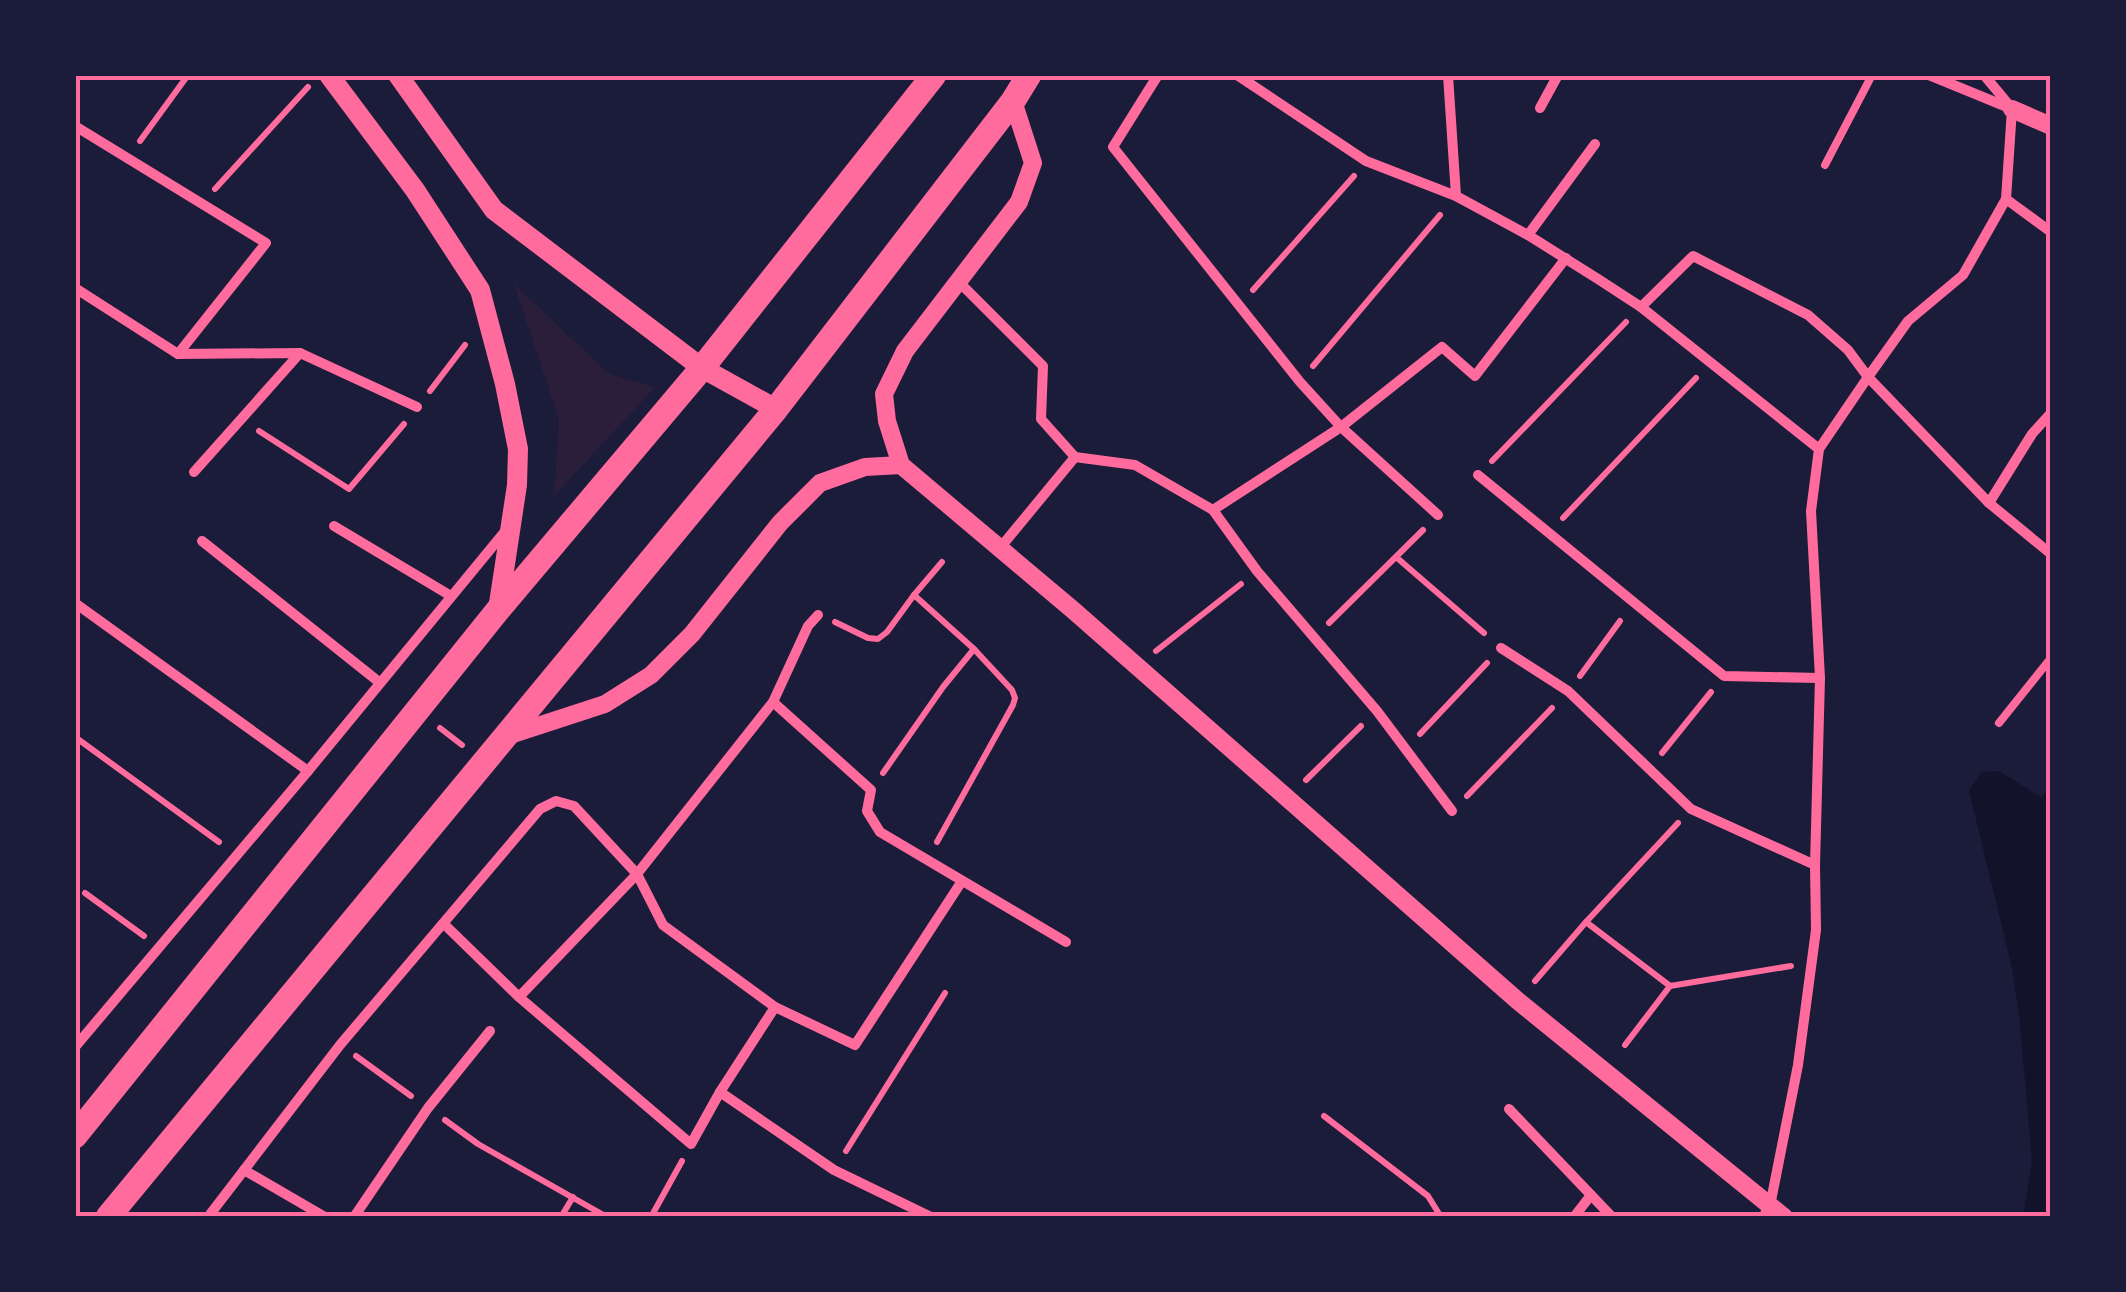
<svg xmlns="http://www.w3.org/2000/svg" width="2126" height="1292" font-family="'Golos Text',sans-serif">
  <rect width="100%" height="100%" fill="#1b1b3a"/>
  <path fill="#2a1e3b" d="M 514,284 L 609,374 L 655,387 L 554,496 L 559,420 Z"/>
  <path fill="#12122b" d="M 1999,771 L 2041,797 L 2051,786 L 2051,1217 L 2023,1217 L 2032,1161 L 2019,1014 L 2012,968 L 1969,791 L 1981,772 Z"/>
  <g fill="none" stroke-linecap="round" stroke-linejoin="round">
    <g stroke="#ff6b9d" stroke-width="6">
      <path d="M 140,141 L 188,75"/>
      <path d="M 215,189 L 308,87"/>
      <path d="M 1253,290 L 1354,176"/>
      <path d="M 1313,366 L 1440,215"/>
      <path d="M 430,391 L 465,345"/>
      <path d="M 259,431 L 349,489 L 404,424"/>
      <path d="M 1492,461 L 1626,322"/>
      <path d="M 1563,518 L 1696,378"/>
      <path d="M 1396,557 L 1484,633"/>
      <path d="M 914,595 L 942,562"/>
      <path d="M 835,622 L 868,638 L 878,639 L 887,632 L 914,595 L 974,649 L 1012,690 L 1015,698 L 1013,705 L 937,842"/>
      <path d="M 1329,623 L 1423,530"/>
      <path d="M 1156,651 L 1241,584"/>
      <path d="M 1580,676 L 1620,621"/>
      <path d="M 440,728 L 462,745"/>
      <path d="M 1420,734 L 1487,663"/>
      <path d="M 75,737 L 219,842"/>
      <path d="M 1662,753 L 1711,692"/>
      <path d="M 883,773 L 943,687 L 974,649"/>
      <path d="M 1306,780 L 1361,726"/>
      <path d="M 1467,796 L 1552,708"/>
      <path d="M 85,893 L 144,936"/>
      <path d="M 1586,922 L 1670,986 L 1791,966"/>
      <path d="M 1535,981 L 1586,922 L 1678,823"/>
      <path d="M 1625,1045 L 1670,986"/>
      <path d="M 356,1056 L 411,1096"/>
      <path d="M 1324,1116 L 1428,1196 L 1441,1217"/>
      <path d="M 445,1120 L 478,1144 L 607,1217"/>
      <path d="M 846,1151 L 945,993"/>
      <path d="M 561,1217 L 573,1197"/>
      <path d="M 651,1217 L 682,1161"/>
    </g>
    <g stroke="#ff6b9d" stroke-width="8">
      <path d="M 1825,165 L 1872,75"/>
      <path d="M 1999,723 L 2051,658"/>
    </g>
    <g stroke="#ff6b9d" stroke-width="10">
      <path d="M 1158,75 L 1113,147 L 1300,382 L 1341,427 L 1438,515"/>
      <path d="M 1237,75 L 1366,161 L 1456,196 L 1528,235 L 1598,279 L 1641,307 L 1819,449 L 1811,511 L 1820,678 L 1815,865 L 1816,930 L 1798,1065 L 1770,1206 L 1763,1217"/>
      <path d="M 1448,75 L 1456,196"/>
      <path d="M 1929,75 L 2012,109"/>
      <path d="M 1984,75 L 2009,105"/>
      <path d="M 1540,108 L 1558,75"/>
      <path d="M 2012,109 L 2006,199 L 1963,275 L 1908,321 L 1868,377 L 1989,503 L 2051,554"/>
      <path d="M 75,126 L 266,243 L 178,354 L 75,288"/>
      <path d="M 2006,199 L 2051,232"/>
      <path d="M 1528,235 L 1595,144"/>
      <path d="M 957,280 L 1043,366 L 1041,419 L 1075,457 L 1135,465 L 1213,510 L 1257,571 L 1377,711 L 1452,811"/>
      <path d="M 1641,307 L 1693,256 L 1808,315 L 1848,350 L 1868,377 L 1819,449"/>
      <path d="M 178,354 L 300,353 L 417,407"/>
      <path d="M 194,472 L 300,353"/>
      <path d="M 1478,475 L 1724,676 L 1820,678"/>
      <path d="M 1989,503 L 2032,434 L 2051,413"/>
      <path d="M 1213,510 L 1341,427 L 1442,347 L 1475,376 L 1566,258"/>
      <path d="M 334,526 L 451,596"/>
      <path d="M 202,541 L 379,682"/>
      <path d="M 1000,548 L 1075,457"/>
      <path d="M 75,603 L 308,771"/>
      <path d="M 1501,648 L 1568,691 L 1691,809 L 1815,865"/>
      <path d="M 773,702 L 871,790 L 867,811 L 880,832 L 1066,942"/>
      <path d="M 444,924 L 519,997 L 691,1144 L 720,1092 L 834,1170 L 931,1217"/>
      <path d="M 519,997 L 637,874 L 773,702 L 808,626 L 818,615"/>
      <path d="M 75,1047 L 308,771 L 507,529"/>
      <path d="M 720,1092 L 775,1007"/>
      <path d="M 1509,1109 L 1612,1217"/>
      <path d="M 244,1170 L 325,1217"/>
      <path d="M 208,1217 L 340,1045 L 540,809 L 556,801 L 574,806 L 637,874 L 663,925 L 775,1007 L 855,1045 L 962,881"/>
      <path d="M 354,1217 L 428,1108 L 490,1031"/>
      <path d="M 1574,1217 L 1591,1195"/>
    </g>
    <g stroke="#ff6b9d" stroke-width="18">
      <path d="M 1013,101 L 1033,163 L 1019,202 L 905,351 L 884,394 L 887,421 L 901,465 L 1073,610 L 1518,1001 L 1784,1217"/>
      <path d="M 2012,109 L 2051,126"/>
      <path d="M 507,736 L 605,704 L 651,675 L 692,634 L 780,523 L 820,483 L 865,467 L 901,465"/>
    </g>
    <g stroke="#ff6b9d" stroke-width="20">
      <path d="M 329,75 L 415,190 L 480,290 L 505,384 L 518,449 L 517,485 L 498,610"/>
      <path d="M 398,75 L 494,210 L 702,368 L 776,409"/>
    </g>
    <g stroke="#ff6b9d" stroke-width="25">
      <path d="M 75,1136 L 498,610 L 702,368 L 934,75"/>
      <path d="M 108,1217 L 776,409 L 1013,101 L 1029,75"/>
    </g>
  </g>
  <rect width="2126" height="1292" fill="none" stroke="#1b1b3a" stroke-width="155"/>
  <rect x="78" y="78" width="1970" height="1136" fill="none" stroke="#ff6b9d" stroke-width="4"/>
</svg>
